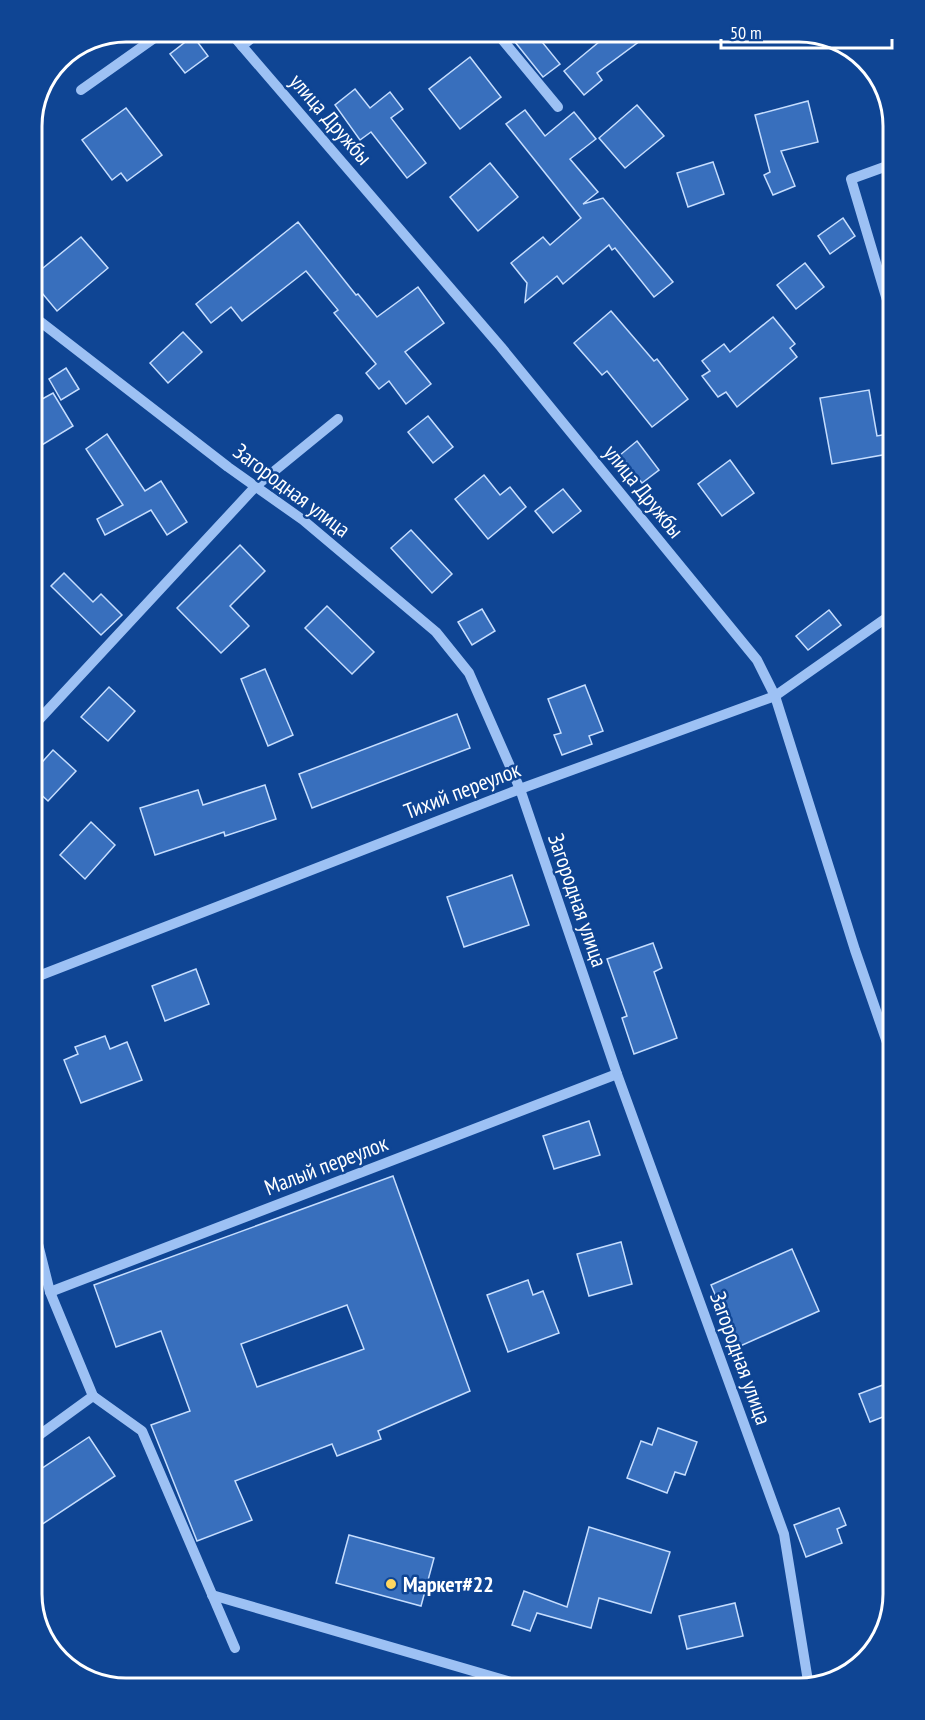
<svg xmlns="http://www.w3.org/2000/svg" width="925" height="1720" font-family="'PT Sans Narrow',sans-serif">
  <rect width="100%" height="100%" fill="#0f4594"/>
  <path fill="#29518c" stroke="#8ebcf8" stroke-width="1.5" d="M 34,582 C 43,597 45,614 34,629 Z"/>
  <g fill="#386fbd" stroke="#c5ddfe" stroke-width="1.5" fill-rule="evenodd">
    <path d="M 507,32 L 534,32 L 560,64 L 543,77 Z"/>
    <path d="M 611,32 L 652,32 L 597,73 L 602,80 L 584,95 L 564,71 Z"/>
    <path d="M 193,36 L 208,56 L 185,73 L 170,54 Z"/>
    <path d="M 470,57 L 501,97 L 460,129 L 429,89 Z"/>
    <path d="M 355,89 L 370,108 L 390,92 L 403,109 L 391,118 L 426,163 L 407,178 L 371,132 L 360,140 L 335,105 Z"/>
    <path d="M 808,101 L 818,142 L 781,151 L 795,186 L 773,195 L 764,175 L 770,172 L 755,115 Z"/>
    <path d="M 637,105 L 664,136 L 625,168 L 599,138 Z"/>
    <path d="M 126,108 L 162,155 L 127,181 L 121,173 L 112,180 L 82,140 Z"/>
    <path d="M 525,110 L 545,136 L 574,112 L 596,139 L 570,159 L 598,192 L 583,204 L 603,198 L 673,282 L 654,297 L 615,248 L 612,250 L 609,245 L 563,284 L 557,276 L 525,302 L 527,283 L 511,263 L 543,237 L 550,245 L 581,218 L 506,124 Z"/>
    <path d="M 713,162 L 724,194 L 688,207 L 677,173 Z"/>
    <path d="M 490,163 L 518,197 L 478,231 L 450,197 Z"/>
    <path d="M 843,218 L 855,236 L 830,254 L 818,236 Z"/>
    <path d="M 298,222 L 356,295 L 358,294 L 377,317 L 418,287 L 444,323 L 405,352 L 431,384 L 406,404 L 389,381 L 379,389 L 366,373 L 376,364 L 334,313 L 338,310 L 306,271 L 242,321 L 231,307 L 211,323 L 196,304 Z"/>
    <path d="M 81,237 L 108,268 L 57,311 L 32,281 L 32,277 Z"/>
    <path d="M 805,263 L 824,287 L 796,309 L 777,285 Z"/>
    <path d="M 611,311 L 654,361 L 657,359 L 688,399 L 652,427 L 607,371 L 602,375 L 574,343 Z"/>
    <path d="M 773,317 L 795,344 L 790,348 L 797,357 L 737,407 L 726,392 L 718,397 L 702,376 L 710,371 L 702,361 L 724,344 L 730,352 Z"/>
    <path d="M 183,332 L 202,352 L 168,383 L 150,363 Z"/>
    <path d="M 66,368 L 79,389 L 61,400 L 49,379 Z"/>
    <path d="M 869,390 L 877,436 L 888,434 L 888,454 L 832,464 L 820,398 Z"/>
    <path d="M 53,393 L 73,426 L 42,445 L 33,430 L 33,404 Z"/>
    <path d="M 428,416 L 453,447 L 433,463 L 408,432 Z"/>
    <path d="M 107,434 L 145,491 L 161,481 L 187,522 L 167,535 L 151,510 L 105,535 L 97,519 L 123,505 L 86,449 Z"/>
    <path d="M 637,441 L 659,470 L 642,483 L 620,455 Z"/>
    <path d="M 730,460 L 754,493 L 722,516 L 698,484 Z"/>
    <path d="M 484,475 L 500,495 L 510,487 L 526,507 L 488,539 L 455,499 Z"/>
    <path d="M 563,489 L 581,511 L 553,533 L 535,511 Z"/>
    <path d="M 411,530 L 452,574 L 432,593 L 391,548 Z"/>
    <path d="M 240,545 L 265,571 L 230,606 L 249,626 L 221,653 L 177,608 Z"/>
    <path d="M 64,573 L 93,602 L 101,594 L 122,615 L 101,635 L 51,586 Z"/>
    <path d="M 327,606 L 374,652 L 352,674 L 305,628 Z"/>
    <path d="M 482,609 L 495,631 L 472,645 L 458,622 Z"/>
    <path d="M 829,610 L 841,625 L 808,650 L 796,636 Z"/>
    <path d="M 265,669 L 293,735 L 268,746 L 241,679 Z"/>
    <path d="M 585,685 L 603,731 L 589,736 L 592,744 L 562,755 L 554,735 L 561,733 L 548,699 Z"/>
    <path d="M 109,687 L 135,711 L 108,741 L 81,717 Z"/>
    <path d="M 457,714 L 470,748 L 312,808 L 299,774 Z"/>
    <path d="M 53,750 L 76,771 L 48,801 L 35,789 L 35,770 Z"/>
    <path d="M 265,785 L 276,819 L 225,836 L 224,832 L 155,855 L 140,808 L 198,790 L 203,805 Z"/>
    <path d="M 91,822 L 115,845 L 85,879 L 60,855 Z"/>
    <path d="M 512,875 L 529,925 L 464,947 L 447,897 Z"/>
    <path d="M 653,943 L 662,968 L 654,972 L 677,1038 L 634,1054 L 622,1018 L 627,1016 L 607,959 Z"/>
    <path d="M 196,969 L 209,1004 L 165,1021 L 152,986 Z"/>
    <path d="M 105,1036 L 110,1049 L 127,1042 L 142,1080 L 81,1103 L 64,1060 L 78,1054 L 75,1047 Z"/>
    <path d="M 589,1121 L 600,1155 L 554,1169 L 543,1136 Z"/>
    <path d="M 393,1176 L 470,1391 L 378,1431 L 381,1439 L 337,1456 L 332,1444 L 235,1481 L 252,1520 L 197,1541 L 151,1425 L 190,1411 L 161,1331 L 116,1347 L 94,1285 ZM 347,1305 L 364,1349 L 257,1387 L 241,1344 Z"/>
    <path d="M 621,1242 L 632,1284 L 589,1296 L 577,1254 Z"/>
    <path d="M 792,1249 L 819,1311 L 738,1347 L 711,1285 Z"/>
    <path d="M 528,1280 L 533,1295 L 543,1291 L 559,1333 L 508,1352 L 487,1295 Z"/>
    <path d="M 888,1383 L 893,1395 L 893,1413 L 870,1422 L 859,1394 Z"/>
    <path d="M 658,1428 L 697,1442 L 685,1475 L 675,1472 L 667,1493 L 627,1478 L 641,1441 L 652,1445 Z"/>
    <path d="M 89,1437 L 115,1476 L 38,1527 L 38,1471 Z"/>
    <path d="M 839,1508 L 846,1525 L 837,1529 L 842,1543 L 806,1557 L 794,1525 Z"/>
    <path d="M 589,1527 L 670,1552 L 651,1613 L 599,1598 L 591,1628 L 537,1613 L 530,1631 L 512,1625 L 524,1591 L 567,1607 Z"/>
    <path d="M 349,1535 L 434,1558 L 421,1606 L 336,1583 Z"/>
    <path d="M 735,1603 L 743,1636 L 687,1649 L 679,1616 Z"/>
  </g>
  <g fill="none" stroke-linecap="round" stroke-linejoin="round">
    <g stroke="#9dc1f4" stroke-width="10">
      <path d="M 230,32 L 501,347 L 757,660 L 775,696 L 855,950 L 891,1054"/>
      <path d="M 496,32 L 558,107"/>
      <path d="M 242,46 L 259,32"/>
      <path d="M 81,90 L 163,32"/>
      <path d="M 887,166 L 851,179 L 887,300"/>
      <path d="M 33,316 L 228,467 L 303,520 L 436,632 L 469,673 L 520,789 L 617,1074 L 784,1534 L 808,1681"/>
      <path d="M 35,724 L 256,486 L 338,419"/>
      <path d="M 36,977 L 520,789 L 775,696 L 889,616"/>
      <path d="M 37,1240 L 50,1292 L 93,1396"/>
      <path d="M 50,1292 L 617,1074"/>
      <path d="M 93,1396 L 142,1431 L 235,1648"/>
      <path d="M 38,1436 L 93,1396"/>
      <path d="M 212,1595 L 518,1684"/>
    </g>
  </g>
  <circle fill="#ffd660" stroke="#0f4594" stroke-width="2" cx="391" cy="1584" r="6"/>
  <g text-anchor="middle" stroke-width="5" stroke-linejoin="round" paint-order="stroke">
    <g font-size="22" fill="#fff" stroke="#0f4594">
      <text transform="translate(331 119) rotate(49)" y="8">улица Дружбы</text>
      <text transform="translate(292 490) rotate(37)" y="8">Загородная улица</text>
      <text transform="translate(644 491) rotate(51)" y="8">улица Дружбы</text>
      <text transform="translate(462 790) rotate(-21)" y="8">Тихий переулок</text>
      <text transform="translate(578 900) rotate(71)" y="8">Загородная улица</text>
      <text transform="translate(326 1165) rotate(-21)" y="8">Малый переулок</text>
      <text transform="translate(741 1358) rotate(70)" y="8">Загородная улица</text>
    </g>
    <g font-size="22" font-weight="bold" fill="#fff" stroke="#0f4594" text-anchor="start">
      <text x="403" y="1592">Маркет#22</text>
    </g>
  </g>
  <path d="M0 0H925V1720H0ZM126 42H799A84 84 0 0 1 883 126V1594A84 84 0 0 1 799 1678H126A84 84 0 0 1 42 1594V126A84 84 0 0 1 126 42Z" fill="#0f4594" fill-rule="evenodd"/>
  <path fill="none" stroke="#fff" stroke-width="3" d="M126 42H799A84 84 0 0 1 883 126V1594A84 84 0 0 1 799 1678H126A84 84 0 0 1 42 1594V126A84 84 0 0 1 126 42Z"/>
  <path d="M721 39v9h171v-9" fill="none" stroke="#ffffff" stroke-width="3"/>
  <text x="730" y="39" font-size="18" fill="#ffffff" stroke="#0f4594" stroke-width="4.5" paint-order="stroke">50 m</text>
</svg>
